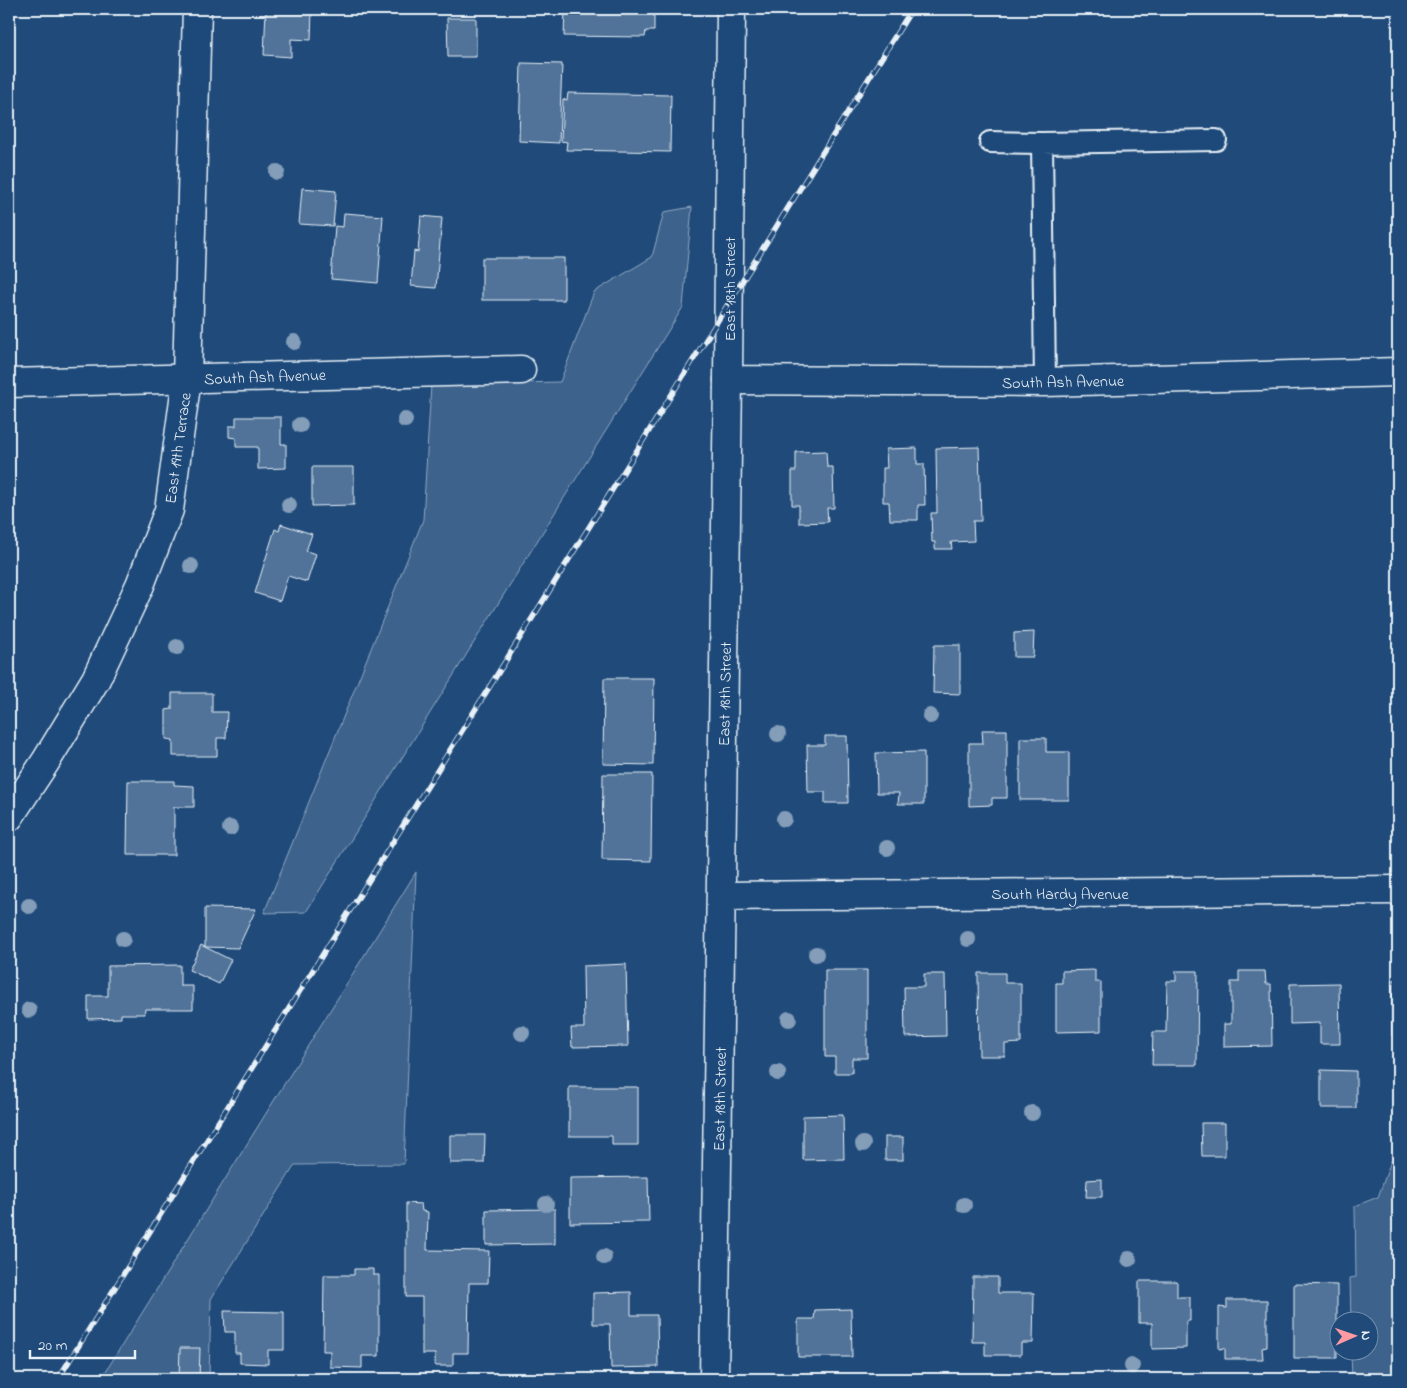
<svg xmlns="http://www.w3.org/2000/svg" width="1407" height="1388" font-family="'Indie Flower',sans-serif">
  <rect width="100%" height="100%" fill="#1f4a7a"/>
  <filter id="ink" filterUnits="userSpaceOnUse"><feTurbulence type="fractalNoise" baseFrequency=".02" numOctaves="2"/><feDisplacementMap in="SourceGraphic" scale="10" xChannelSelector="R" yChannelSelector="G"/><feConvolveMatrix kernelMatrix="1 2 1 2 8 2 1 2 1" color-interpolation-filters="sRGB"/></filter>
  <g filter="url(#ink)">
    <g fill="#3c628c" stroke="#92aac2">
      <path d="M 692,207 L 683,307 L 306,912 L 264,913 L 423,520 L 431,385 L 560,382 L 594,292 L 652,257 L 664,212 Z"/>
      <path d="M 416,872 L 404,1164 L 295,1165 L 211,1299 L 209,1379 L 101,1379 Z"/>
      <path d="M 1391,1161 L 1398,1161 L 1398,1379 L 1352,1379 L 1351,1351 L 1370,1350 L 1370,1320 L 1351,1320 L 1350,1278 L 1356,1277 L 1355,1206 L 1378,1197 Z"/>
    </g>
    <g fill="#517399" stroke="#e8f1f8">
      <path d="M 266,9 L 312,9 L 311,40 L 291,39 L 291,57 L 264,55 Z"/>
      <path d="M 565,9 L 654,9 L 654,31 L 646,31 L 645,37 L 564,36 Z"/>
      <path d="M 447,18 L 476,18 L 476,57 L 448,57 Z"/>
      <path d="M 521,63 L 562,64 L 559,143 L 519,141 Z"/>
      <path d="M 568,93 L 671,95 L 670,152 L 566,150 L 567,142 L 561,141 L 563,99 L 567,100 Z"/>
      <path d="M 302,188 L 336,191 L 333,226 L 299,224 Z"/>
      <path d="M 344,213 L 383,216 L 378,283 L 331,279 L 335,226 L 343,227 Z"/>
      <path d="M 421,216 L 442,218 L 436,288 L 411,286 L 414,251 L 418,252 Z"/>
      <rect x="482" y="258" width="82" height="42"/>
      <path d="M 236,417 L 281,417 L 281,444 L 286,444 L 286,468 L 258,469 L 258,447 L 236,447 L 236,438 L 229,437 L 229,426 L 236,426 Z"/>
      <path d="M 979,447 L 981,521 L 973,521 L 974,541 L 951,542 L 952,549 L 935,549 L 935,542 L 932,542 L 931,513 L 937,513 L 936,448 Z"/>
      <path d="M 917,448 L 917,464 L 924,464 L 925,505 L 918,505 L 918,520 L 890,520 L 889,502 L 883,502 L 883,468 L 887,468 L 886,449 Z"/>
      <path d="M 826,451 L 827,467 L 833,467 L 834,508 L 827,508 L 828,522 L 799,523 L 799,505 L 792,505 L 792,471 L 796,471 L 796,452 Z"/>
      <path d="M 312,467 L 354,467 L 354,505 L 312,506 Z"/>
      <path d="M 281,524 L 312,534 L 306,551 L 316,554 L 307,582 L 288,576 L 280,601 L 255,593 L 275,529 L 279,531 Z"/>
      <path d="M 1034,632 L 1033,657 L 1014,657 L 1014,633 Z"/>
      <path d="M 934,645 L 960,645 L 960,694 L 933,693 Z"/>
      <path d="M 604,678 L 654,678 L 653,765 L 603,764 Z"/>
      <path d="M 172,693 L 212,693 L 212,712 L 227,712 L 226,738 L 217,738 L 217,756 L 173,756 L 173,740 L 166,739 L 166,710 L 172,709 Z"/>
      <path d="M 982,730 L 1007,730 L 1007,798 L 992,798 L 992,805 L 969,806 L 969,743 L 983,743 Z"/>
      <path d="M 825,736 L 847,736 L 848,803 L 825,803 L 825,792 L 808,792 L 807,745 L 825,745 Z"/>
      <path d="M 1020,738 L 1046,738 L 1046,752 L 1069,752 L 1069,800 L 1020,800 Z"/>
      <path d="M 924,752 L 924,804 L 898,804 L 899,793 L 877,793 L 876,753 Z"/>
      <path d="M 603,774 L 652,774 L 651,861 L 602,860 Z"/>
      <path d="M 128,781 L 174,781 L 174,785 L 194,786 L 194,807 L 174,807 L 174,855 L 127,855 Z"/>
      <path d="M 205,908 L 256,909 L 238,948 L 205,947 Z"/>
      <path d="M 201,945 L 231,960 L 219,984 L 189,970 Z"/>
      <path d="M 626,964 L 628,1046 L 572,1047 L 571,1028 L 584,1028 L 583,966 Z"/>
      <path d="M 180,965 L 180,986 L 193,986 L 193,1009 L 145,1009 L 144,1014 L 121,1014 L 121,1018 L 88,1019 L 88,996 L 108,996 L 108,966 Z"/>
      <path d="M 825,970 L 867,970 L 867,1058 L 852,1058 L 852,1073 L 835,1073 L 835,1057 L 825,1057 Z"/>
      <path d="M 1095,970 L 1095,982 L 1101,982 L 1101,1031 L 1056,1032 L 1056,983 L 1062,983 L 1062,971 Z"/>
      <path d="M 1176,971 L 1198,971 L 1197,1065 L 1152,1065 L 1153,1032 L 1166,1032 L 1167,981 L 1176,981 Z"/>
      <path d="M 1239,971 L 1265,971 L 1266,984 L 1271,984 L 1272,1046 L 1224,1047 L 1224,1024 L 1231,1024 L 1231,982 L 1239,982 Z"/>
      <path d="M 978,973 L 1005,973 L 1005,983 L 1021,983 L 1021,1043 L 1005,1044 L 1005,1056 L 979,1056 Z"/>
      <path d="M 924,974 L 945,974 L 946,1036 L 905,1037 L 904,987 L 924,987 Z"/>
      <rect x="1392" y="980" width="6" height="55"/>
      <path d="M 1339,983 L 1340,1044 L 1320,1044 L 1320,1023 L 1290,1024 L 1290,984 Z"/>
      <path d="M 1321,1070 L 1356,1071 L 1356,1108 L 1321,1108 Z"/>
      <path d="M 569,1087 L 638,1087 L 638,1145 L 612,1145 L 612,1136 L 569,1136 Z"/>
      <path d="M 843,1115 L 844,1159 L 803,1160 L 803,1116 Z"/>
      <path d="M 1201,1123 L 1225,1123 L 1225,1156 L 1202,1156 Z"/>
      <path d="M 450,1135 L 485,1135 L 484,1163 L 450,1163 Z"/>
      <rect x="885" y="1137" width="18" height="23"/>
      <path d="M 648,1177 L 649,1222 L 570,1223 L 570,1178 Z"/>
      <path d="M 1102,1179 L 1102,1197 L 1086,1197 L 1087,1180 Z"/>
      <path d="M 406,1203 L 421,1204 L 422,1211 L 428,1212 L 427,1250 L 489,1251 L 488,1283 L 469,1283 L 468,1353 L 453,1353 L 453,1366 L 435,1366 L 435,1354 L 422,1354 L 422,1297 L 406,1297 Z"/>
      <path d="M 555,1209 L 555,1244 L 486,1245 L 486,1210 Z"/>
      <path d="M 354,1269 L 373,1269 L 373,1275 L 379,1275 L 379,1356 L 362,1356 L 362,1368 L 330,1367 L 330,1351 L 323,1351 L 324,1275 L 354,1275 Z"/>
      <path d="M 973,1277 L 998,1277 L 998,1293 L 1034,1293 L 1033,1343 L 1021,1343 L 1021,1355 L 985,1355 L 985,1342 L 972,1342 Z"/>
      <path d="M 1139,1281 L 1177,1281 L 1177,1297 L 1190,1297 L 1190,1321 L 1186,1321 L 1186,1348 L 1152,1349 L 1152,1323 L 1139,1323 Z"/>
      <path d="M 1294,1284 L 1337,1285 L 1337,1358 L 1294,1358 Z"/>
      <path d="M 631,1292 L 631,1315 L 657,1315 L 658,1367 L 611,1368 L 610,1324 L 593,1324 L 593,1293 Z"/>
      <path d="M 1227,1300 L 1267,1300 L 1267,1347 L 1262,1348 L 1263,1359 L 1225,1359 L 1225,1348 L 1219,1349 L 1219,1307 L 1227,1308 Z"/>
      <path d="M 851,1309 L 852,1357 L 798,1357 L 798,1319 L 814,1319 L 815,1310 Z"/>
      <path d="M 224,1311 L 284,1312 L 284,1350 L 268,1350 L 268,1364 L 240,1363 L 240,1353 L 235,1353 L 235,1332 L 225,1332 Z"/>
      <path d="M 180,1348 L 200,1348 L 199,1379 L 179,1379 Z"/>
    </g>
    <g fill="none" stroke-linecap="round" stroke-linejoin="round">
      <defs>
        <g id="lane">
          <path d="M 990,142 L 1042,143"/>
          <path d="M 1045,382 L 1042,143 L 1216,140"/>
        </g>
        <g id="street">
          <path d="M 9,383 L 521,370"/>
          <path d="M 9,817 L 46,761 L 96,679 L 140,585 L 169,510 L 187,378 L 197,9"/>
          <path d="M 722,896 L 1398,890"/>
          <path d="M 714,1379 L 728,380"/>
        </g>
        <path id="secondary" d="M 731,9 L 728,380 L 1045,382 L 1398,372"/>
      </defs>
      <use href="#lane" stroke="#e8f1f8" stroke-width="24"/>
      <use href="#street" stroke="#e8f1f8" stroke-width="31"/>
      <use href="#secondary" stroke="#e8f1f8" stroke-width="31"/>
      <use href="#lane" stroke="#1f4a7a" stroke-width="20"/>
      <use href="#street" stroke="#1f4a7a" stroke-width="28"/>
      <use href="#secondary" stroke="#1f4a7a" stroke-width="28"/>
      <defs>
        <path id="rail" d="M 58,1379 L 912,9"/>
      </defs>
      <use href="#rail" stroke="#e8f1f8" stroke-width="5.5"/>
      <use href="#rail" stroke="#1f4a7a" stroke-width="4" stroke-dasharray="11" stroke-linecap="butt"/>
    </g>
    <g fill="#849eb9">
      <circle cx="277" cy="172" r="8"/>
      <circle cx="294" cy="342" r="8"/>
      <circle cx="405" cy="420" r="8"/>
      <circle cx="300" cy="425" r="8"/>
      <circle cx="289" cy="505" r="8"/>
      <circle cx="191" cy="566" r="8"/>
      <circle cx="177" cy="647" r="8"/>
      <circle cx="930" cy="716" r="8"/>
      <circle cx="778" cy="734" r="8"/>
      <circle cx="784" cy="819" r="8"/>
      <circle cx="230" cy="828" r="8"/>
      <circle cx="887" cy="848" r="8"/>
      <circle cx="29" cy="906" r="8"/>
      <circle cx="123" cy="939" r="8"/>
      <circle cx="968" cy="939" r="8"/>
      <circle cx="816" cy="954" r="8"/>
      <circle cx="29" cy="1010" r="8"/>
      <circle cx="789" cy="1019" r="8"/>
      <circle cx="522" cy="1033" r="8"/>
      <circle cx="778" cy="1073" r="8"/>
      <circle cx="1032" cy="1113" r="8"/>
      <circle cx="863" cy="1144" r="8"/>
      <circle cx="546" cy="1204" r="8"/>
      <circle cx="964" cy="1205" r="8"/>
      <circle cx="604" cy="1257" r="8"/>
      <circle cx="1129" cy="1259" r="8"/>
      <circle cx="1132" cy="1366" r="8"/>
    </g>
  </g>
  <g text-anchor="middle" stroke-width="4" stroke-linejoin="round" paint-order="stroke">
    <g font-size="16" fill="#e8f1f8" stroke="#1f4a7a">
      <text transform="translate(729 289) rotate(-90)" y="6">East 18th Street</text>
      <text transform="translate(265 376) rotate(-2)" y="6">South Ash Avenue</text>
      <text transform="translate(1063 381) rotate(-1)" y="6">South Ash Avenue</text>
      <text transform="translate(177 448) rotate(-82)" y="6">East 19th Terrace</text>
      <text transform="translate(724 694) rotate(-89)" y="6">East 18th Street</text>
      <text x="1060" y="899">South Hardy Avenue</text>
      <text transform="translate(719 1099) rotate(-89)" y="6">East 18th Street</text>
    </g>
  </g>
  <rect width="1407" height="1388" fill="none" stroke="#1f4a7a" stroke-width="30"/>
  <rect x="15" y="15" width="1377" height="1358" fill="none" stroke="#e8f1f8" stroke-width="2" filter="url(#ink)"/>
  <g transform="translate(1354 1336) rotate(88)"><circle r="24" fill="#1f4a7a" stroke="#6f8dac"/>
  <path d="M0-4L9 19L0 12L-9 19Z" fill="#ff9aa2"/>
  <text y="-8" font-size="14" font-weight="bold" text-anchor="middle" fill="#e8f1f8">N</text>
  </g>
  <path d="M30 1350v8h105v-8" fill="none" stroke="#e8f1f8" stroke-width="2.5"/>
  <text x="38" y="1350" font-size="15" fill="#e8f1f8" stroke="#1f4a7a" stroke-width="4" paint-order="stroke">20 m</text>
</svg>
